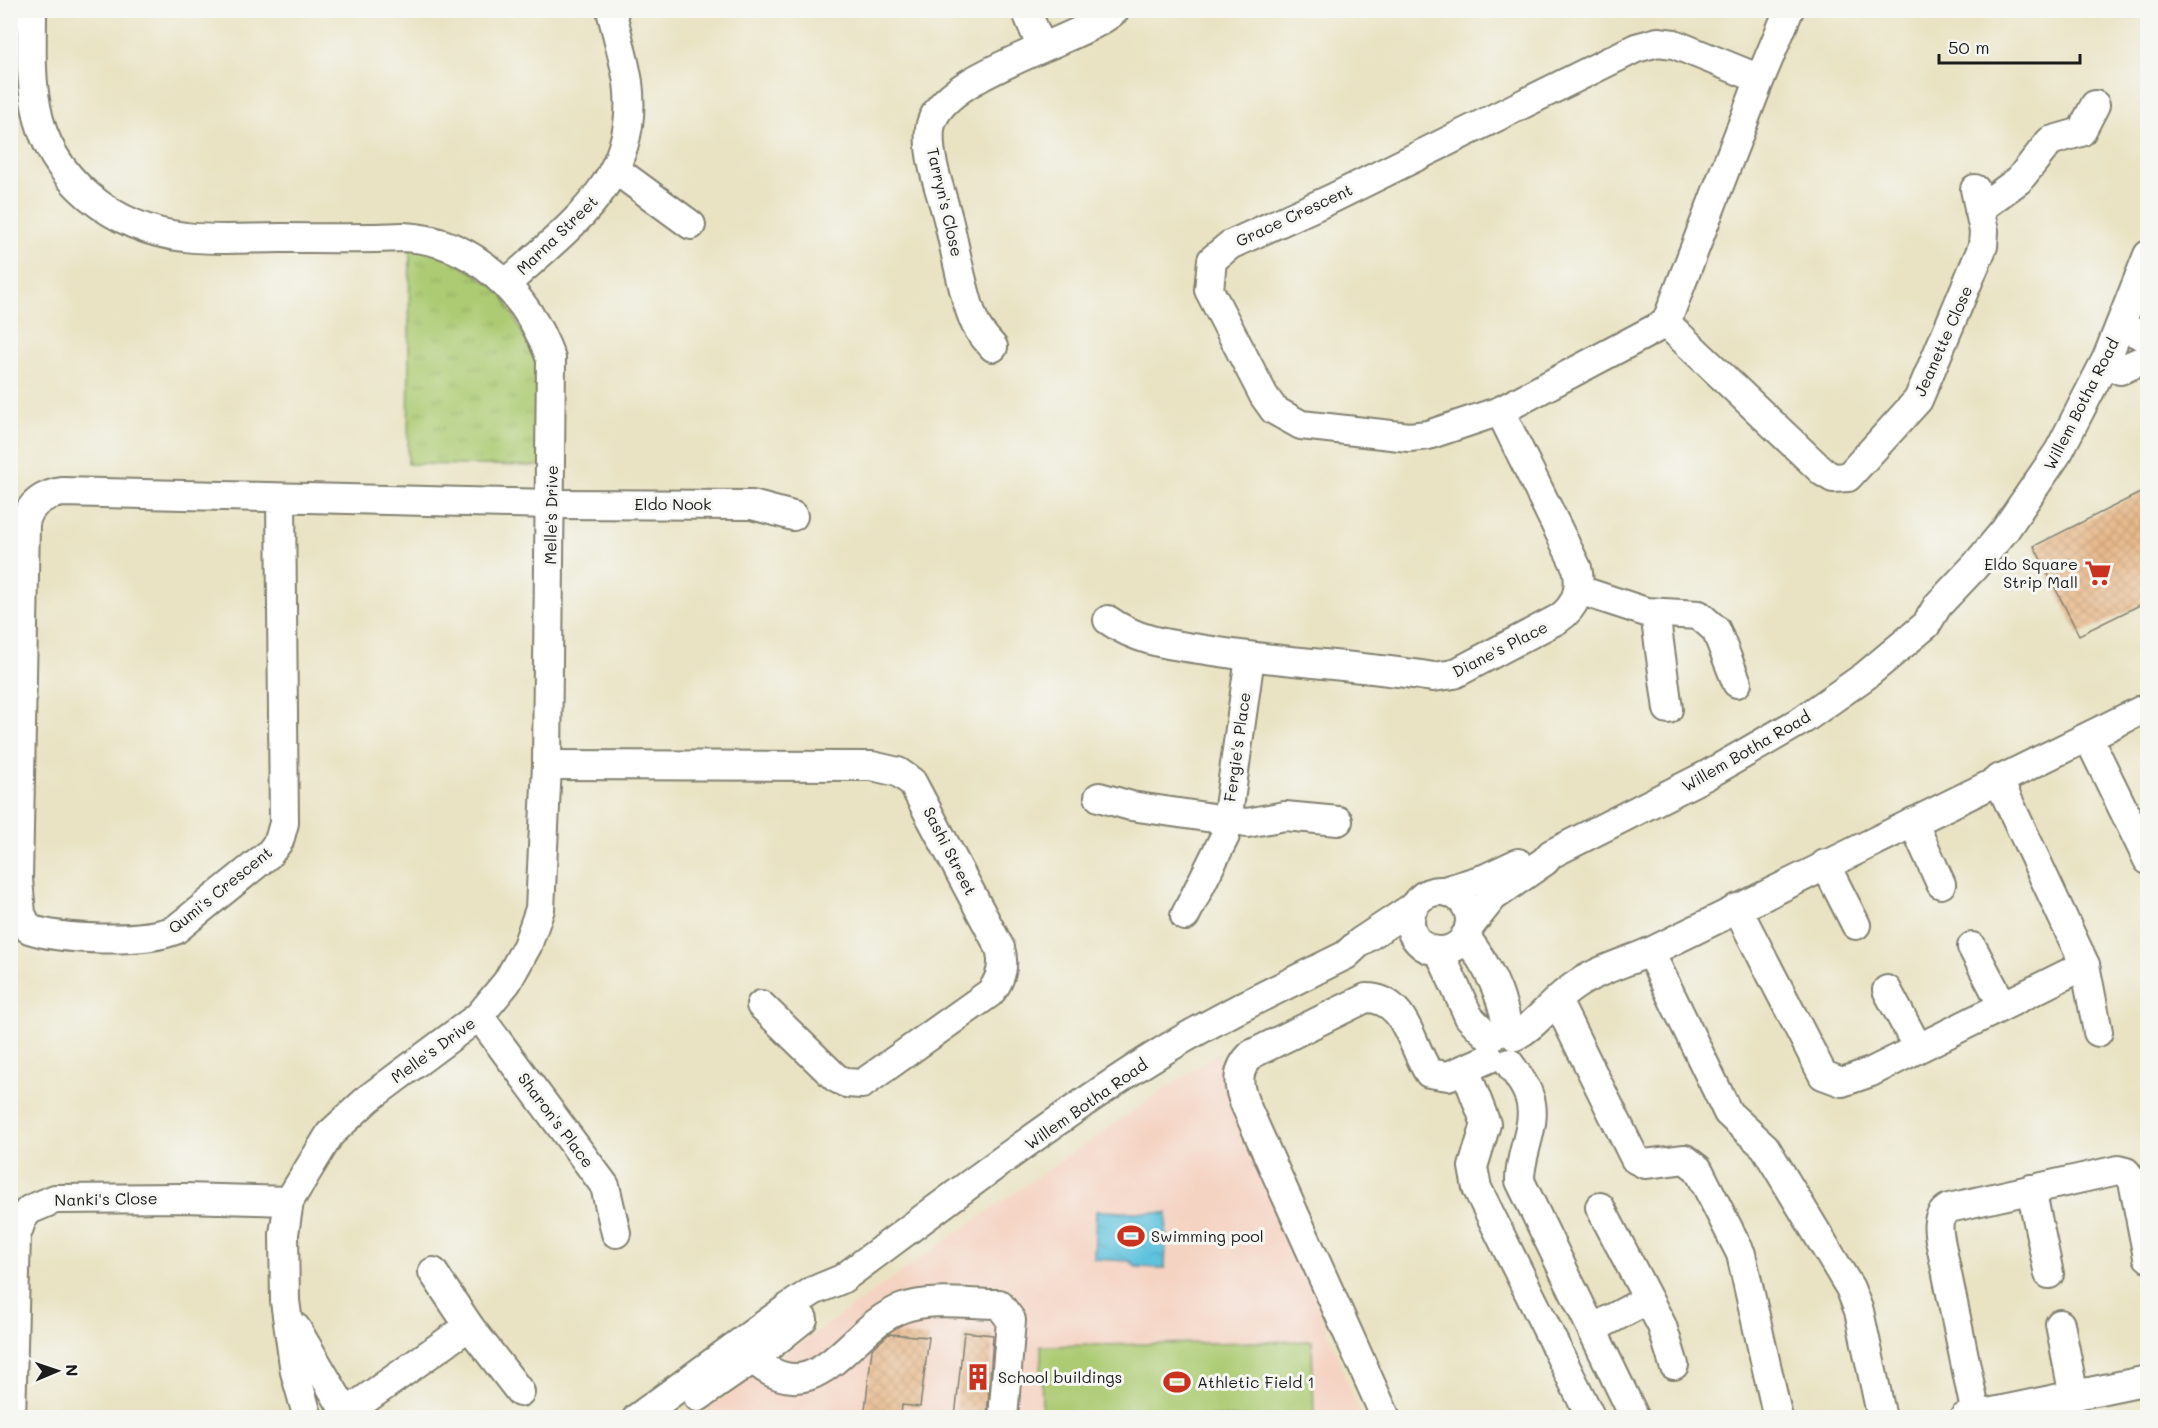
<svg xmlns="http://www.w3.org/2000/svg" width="2158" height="1428" font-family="Mali,sans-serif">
  <defs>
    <pattern id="park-tufts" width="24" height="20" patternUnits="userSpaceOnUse" patternTransform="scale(1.5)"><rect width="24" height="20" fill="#accb72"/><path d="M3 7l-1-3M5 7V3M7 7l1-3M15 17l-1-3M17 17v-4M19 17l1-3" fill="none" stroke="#93ae62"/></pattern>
    <pattern id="water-ripples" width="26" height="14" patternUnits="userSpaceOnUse" patternTransform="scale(1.5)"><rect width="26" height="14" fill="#5fc2dd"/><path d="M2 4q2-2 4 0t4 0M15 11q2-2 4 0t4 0" fill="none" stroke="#52a6bd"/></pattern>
    <pattern id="building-cross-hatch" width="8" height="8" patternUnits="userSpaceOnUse" patternTransform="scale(1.5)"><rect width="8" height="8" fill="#e7b889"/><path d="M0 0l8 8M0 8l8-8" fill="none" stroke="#c69e76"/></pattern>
  </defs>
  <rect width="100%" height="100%" fill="#f6f6f2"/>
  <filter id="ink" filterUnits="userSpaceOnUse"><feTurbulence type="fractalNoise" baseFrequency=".0167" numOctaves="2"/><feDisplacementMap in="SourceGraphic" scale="12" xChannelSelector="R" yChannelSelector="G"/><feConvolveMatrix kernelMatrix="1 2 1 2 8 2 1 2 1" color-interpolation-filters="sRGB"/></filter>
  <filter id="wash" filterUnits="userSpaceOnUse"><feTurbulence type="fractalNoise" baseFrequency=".008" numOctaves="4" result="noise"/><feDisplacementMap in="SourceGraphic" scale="24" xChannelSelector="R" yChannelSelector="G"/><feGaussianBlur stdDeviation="1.35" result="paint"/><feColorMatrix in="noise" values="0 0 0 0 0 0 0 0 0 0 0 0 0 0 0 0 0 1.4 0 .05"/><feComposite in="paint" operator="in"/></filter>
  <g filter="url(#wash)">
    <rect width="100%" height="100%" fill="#e9e3c3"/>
    <path fill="#f5d3c2" d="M 1218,1053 L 1361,1417 L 694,1418 L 1027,1184 Z"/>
    <path fill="#accb72" stroke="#647447" stroke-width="1.5" d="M 1312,1341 L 1314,1417 L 1042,1417 L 1041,1346 Z"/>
    <path fill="url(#park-tufts)" stroke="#647447" stroke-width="1.5" d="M 410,232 L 500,290 L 538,362 L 542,466 L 408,464 Z"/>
    <path fill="url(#water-ripples)" stroke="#3e6f7c" stroke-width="1.5" d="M 1096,1211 L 1167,1213 L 1165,1268 L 1136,1267 L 1130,1261 L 1094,1259 Z"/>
    <g id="blocks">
      <g fill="url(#building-cross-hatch)">
        <path d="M 2148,489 L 2148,601 L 2079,635 L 2034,546 Z"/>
        <path d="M 964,1332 L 993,1335 L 987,1418 L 955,1418 Z"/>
        <path d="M 889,1334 L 929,1337 L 920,1407 L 902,1405 L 901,1418 L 864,1418 L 872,1349 Z"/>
      </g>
    </g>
  </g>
  <g filter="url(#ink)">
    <use href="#blocks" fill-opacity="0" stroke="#828070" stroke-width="1.5"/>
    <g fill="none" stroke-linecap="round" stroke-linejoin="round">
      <defs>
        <g id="minor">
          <path d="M 32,10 C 32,42 30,74 36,106 C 48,178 114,230 185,237 C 216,241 250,238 281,238 C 322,238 363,239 404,237 C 475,240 528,295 551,359 L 547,765 L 540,909 L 527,946 L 507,982 L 479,1016 L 369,1098 L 330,1134 L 289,1201 L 284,1234 L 285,1301 L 295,1372 L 308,1418"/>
          <path d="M 1026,10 L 1041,46"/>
          <path d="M 1658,42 L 1674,44 L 1760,79 L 1666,323 L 1500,411 L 1428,435 L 1409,437 L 1301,425 L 1274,410 L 1264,396 L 1209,290 L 1212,260 L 1230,245 L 1331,199 L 1636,48 Z"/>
          <path d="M 1760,79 L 1789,10"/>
          <path d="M 616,170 L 691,225"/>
          <path d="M 1979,209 L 2019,180 L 2050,141 L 2081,132 L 2095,105"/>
          <path d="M 506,284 C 569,226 641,180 628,82 C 624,58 617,34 611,10"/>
          <path d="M 1666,323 L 1823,472 L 1833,478 L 1848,477 L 1918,400 L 1983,246 L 1984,231 L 1975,189"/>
          <path d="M 2120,326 L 2148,338"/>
          <path d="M 993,347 C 987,340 980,333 976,325 C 964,301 955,247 948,219 C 941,191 927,158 930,129 C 937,74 1077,44 1115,10"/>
          <path d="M 2120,370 L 2148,358"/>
          <path d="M 281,498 L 284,823 L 279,841 L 269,854 L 175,930 C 142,943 62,940 29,929 L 21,914 L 18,879 L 25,524 C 28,504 45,494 63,492 L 551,504 L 752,505 L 793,516"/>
          <path d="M 1579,590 L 1646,612 L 1699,615 L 1716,630 L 1737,683"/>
          <path d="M 1655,613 L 1668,709"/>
          <path d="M 1108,620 C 1140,643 1175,645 1213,651 C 1286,663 1360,665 1433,677 L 1454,674 L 1558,619 C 1576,607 1582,589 1577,568 L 1500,411"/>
          <path d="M 2088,737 L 2148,860"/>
          <path d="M 547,765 L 872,766 L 898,772 L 912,782 L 1000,948 C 1005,965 1001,980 990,993 L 862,1084 L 846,1083 L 836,1078 L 761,1005"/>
          <path d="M 1099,797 L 1131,806 L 1247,823 L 1285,816 L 1338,821"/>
          <path d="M 1913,822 L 1941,884"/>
          <path d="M 1825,864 L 1856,925"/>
          <path d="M 1444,891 L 1486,878 L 1518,863"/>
          <circle cx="1440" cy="921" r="30"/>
          <path d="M 1737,908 L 1823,1075 L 1842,1082 L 1871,1072 L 2085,965 L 1998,779"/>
          <path d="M 1185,916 L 1225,836 L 1250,657"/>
          <path d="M 1469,927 L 1493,897 L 1545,861 L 1551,854 L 1707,775 L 1804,719 L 1865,676 L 1926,625 L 1938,605 L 1975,566 L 2005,530 L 2059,451 L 2107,358 L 2148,255"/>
          <path d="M 1465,936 C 1488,966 1503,995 1508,1032"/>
          <path d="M 1972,947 L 2002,1004"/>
          <path d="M 1439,951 L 1469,1017 L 1490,1038"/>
          <path d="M 1650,952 L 1728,1113 L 1765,1147 L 1850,1288 L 1859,1311 L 1882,1418"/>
          <path d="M 2085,965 L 2098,1032"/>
          <path d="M 1887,990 L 1918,1048"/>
          <path d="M 1557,1001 L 1635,1159 L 1645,1164 L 1685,1159 L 1698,1169 L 1741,1254 L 1778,1418"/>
          <path d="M 479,1016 L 605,1186 L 616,1233"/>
          <path d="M 1515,1036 C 1537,1025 1549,1004 1569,990 C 1592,972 1623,963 1650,952 L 2148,707"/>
          <path d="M 1509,1063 C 1516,1073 1525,1084 1529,1096 C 1539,1123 1519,1153 1520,1181 L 1635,1418"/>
          <path d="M 1465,1069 L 1486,1124 L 1473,1167 L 1477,1188 L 1591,1418"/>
          <path d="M 2031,1189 L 2049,1274"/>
          <path d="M 1600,1207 L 1662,1326 L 1674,1365"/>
          <path d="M 433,1272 L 469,1326 L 520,1392"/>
          <path d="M 2060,1324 L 2074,1397"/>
          <path d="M 296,1328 L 349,1418"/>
          <path d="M 1592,1329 L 1647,1300"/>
          <path d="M 753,1359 C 818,1417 848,1327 903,1308 C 932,1298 968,1304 999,1304 L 1011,1320 L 1003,1418"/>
          <path d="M 698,1397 L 753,1359 L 803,1319"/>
          <path d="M 346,1413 L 469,1326"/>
          <path d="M 1976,1415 L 1941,1245 C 1938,1231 1935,1216 1949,1208 L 2118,1170 L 2126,1172 L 2133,1181 L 2148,1257"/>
          <path d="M 11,1418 L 16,1236 L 22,1219 L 29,1210 L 55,1199 L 184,1198 L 289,1201"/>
          <path d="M 637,1418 L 789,1307 L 813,1291 L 842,1279 C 942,1205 1041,1129 1145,1062 C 1209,1021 1278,989 1346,955 L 1360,942 L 1413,907"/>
          <path d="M 1386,1418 L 1245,1104 C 1237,1084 1236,1069 1252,1054 L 1366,998 C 1407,998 1410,1045 1429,1073 L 1448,1076 L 1490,1058"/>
          <path d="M 1964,1418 L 2148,1380"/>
        </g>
      </defs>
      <use href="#minor" stroke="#828070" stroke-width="32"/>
      <use href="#minor" stroke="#fff" stroke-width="28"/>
    </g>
  </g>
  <defs>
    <symbol id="supermarket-bare" viewBox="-9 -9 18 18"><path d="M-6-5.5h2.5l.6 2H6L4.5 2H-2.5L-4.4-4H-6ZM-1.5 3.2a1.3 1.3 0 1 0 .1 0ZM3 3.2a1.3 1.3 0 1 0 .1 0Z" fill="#c8321e" stroke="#f6f6f2" stroke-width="2.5" paint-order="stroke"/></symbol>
    <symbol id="stadium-bare" viewBox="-9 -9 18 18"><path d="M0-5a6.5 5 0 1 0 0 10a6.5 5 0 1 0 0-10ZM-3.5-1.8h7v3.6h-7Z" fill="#c8321e" stroke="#f6f6f2" stroke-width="2.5" paint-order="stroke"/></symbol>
    <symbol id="building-bare" viewBox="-9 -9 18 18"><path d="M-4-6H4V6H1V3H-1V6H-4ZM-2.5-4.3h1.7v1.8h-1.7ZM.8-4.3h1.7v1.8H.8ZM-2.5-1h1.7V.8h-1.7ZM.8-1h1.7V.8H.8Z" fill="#c8321e" stroke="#f6f6f2" stroke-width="2.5" paint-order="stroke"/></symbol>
  </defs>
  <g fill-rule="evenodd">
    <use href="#supermarket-bare" x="2079" y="554" width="38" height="38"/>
    <use href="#stadium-bare" x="1112" y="1217" width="38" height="38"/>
    <use href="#building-bare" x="959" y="1358" width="38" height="38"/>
    <use href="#stadium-bare" x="1158" y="1363" width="38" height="38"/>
  </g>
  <g text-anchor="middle" stroke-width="6" stroke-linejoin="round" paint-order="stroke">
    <g font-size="16" fill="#1c1c1c" stroke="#f6f6f2">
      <text transform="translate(945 202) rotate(77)" y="6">Tarryn's Close</text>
      <text transform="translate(1294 215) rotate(-25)" y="6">Grace Crescent</text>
      <text transform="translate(557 235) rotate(-44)" y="6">Marna Street</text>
      <text transform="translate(1943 341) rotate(-66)" y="6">Jeanette Close</text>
      <text transform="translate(2081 404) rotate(-63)" y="6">Willem Botha Road</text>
      <text x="673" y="510">Eldo Nook</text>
      <text transform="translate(551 515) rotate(-89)" y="6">Melle's Drive</text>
      <text transform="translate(1500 649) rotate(-27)" y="6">Diane's Place</text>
      <text transform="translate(1237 747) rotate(-82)" y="6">Fergie's Place</text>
      <text transform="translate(1746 751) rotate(-30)" y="6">Willem Botha Road</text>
      <text transform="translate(950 851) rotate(63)" y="6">Sashi Street</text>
      <text transform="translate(220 890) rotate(-39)" y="6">Qumi's Crescent</text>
      <text transform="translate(433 1050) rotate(-36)" y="6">Melle's Drive</text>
      <text transform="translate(1086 1104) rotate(-35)" y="6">Willem Botha Road</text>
      <text transform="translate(556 1120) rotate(53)" y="6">Sharon's Place</text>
      <text transform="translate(106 1199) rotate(-1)" y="6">Nanki's Close</text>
    </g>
    <g font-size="16" fill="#1c1c1c" stroke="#f6f6f2" text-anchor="start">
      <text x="2078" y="570" text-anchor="end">Eldo Square<tspan x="2078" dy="18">Strip Mall</tspan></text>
      <text x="1151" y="1242">Swimming pool</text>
      <text x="998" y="1383">School buildings</text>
      <text x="1197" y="1388">Athletic Field 1</text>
    </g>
  </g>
  <rect width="2158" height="1428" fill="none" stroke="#f6f6f2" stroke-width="36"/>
  <g transform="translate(57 1371) rotate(88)" stroke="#f6f6f2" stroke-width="4.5" paint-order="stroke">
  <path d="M0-4.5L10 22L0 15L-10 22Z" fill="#1c1c1c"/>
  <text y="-9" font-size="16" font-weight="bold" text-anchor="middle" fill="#1c1c1c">N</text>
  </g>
  <path d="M1939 54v9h141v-9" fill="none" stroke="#1c1c1c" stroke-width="3"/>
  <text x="1948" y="54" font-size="18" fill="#1c1c1c" stroke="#f6f6f2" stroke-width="4.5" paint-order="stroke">50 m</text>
</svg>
